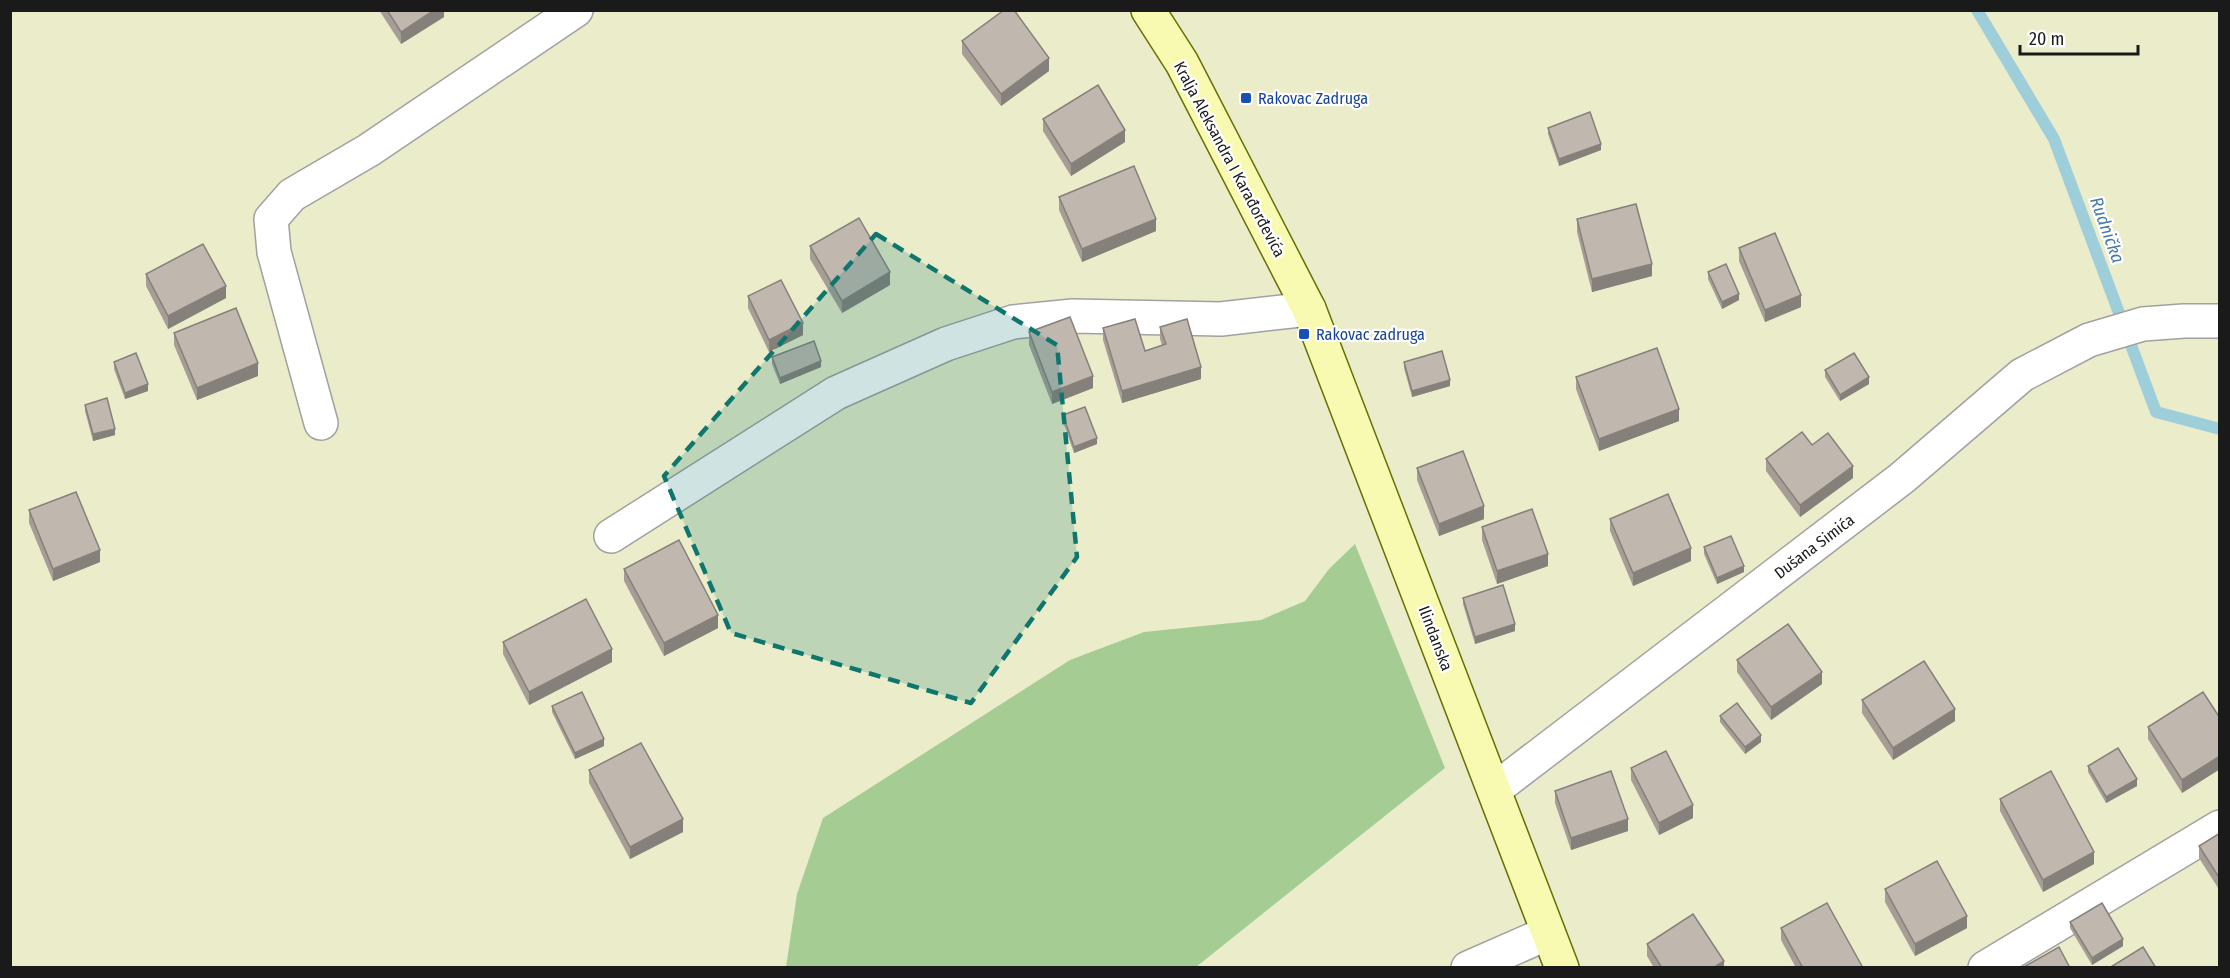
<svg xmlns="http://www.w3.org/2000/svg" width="2230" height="978" font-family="'Fira Sans Condensed',sans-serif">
  <rect width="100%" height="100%" fill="#ede8df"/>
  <rect fill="#eaecca" x="11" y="11" width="2208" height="956"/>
  <path fill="#a5cd93" d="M 1355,544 L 1445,768 L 1196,967 L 786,967 L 797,894 L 823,818 L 1070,660 L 1144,632 L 1261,620 L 1305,601 L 1329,569 Z"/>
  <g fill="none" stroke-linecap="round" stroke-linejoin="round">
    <path stroke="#9fcedb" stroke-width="12" d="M 1977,10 L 2054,139 L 2156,412 L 2220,429"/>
    <defs>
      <g id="street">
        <path d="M 321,423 L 274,252 L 271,219 L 292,195 L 369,150 L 576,10"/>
        <path d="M 611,536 L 836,393 L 946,344 L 1013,322 L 1073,316 L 1221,319 L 1309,309"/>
        <path d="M 1494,790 L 1902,478 L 2022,375 L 2089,340 L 2143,324 L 2184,321 L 2220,321"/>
        <path d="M 1468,968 L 1548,933"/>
        <path d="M 1985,968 L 2220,827"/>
      </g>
      <path id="secondary" d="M 1148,10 L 1182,63 L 1309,309 L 1562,968"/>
    </defs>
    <use href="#street" stroke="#a1a1a1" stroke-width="36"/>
    <use href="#secondary" stroke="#657003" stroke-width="36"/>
    <use href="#street" stroke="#fff" stroke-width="33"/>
    <use href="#secondary" stroke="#f7fab0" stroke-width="33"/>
  </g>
  <g fill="#a59d96">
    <path d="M 379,10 L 444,10 L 444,17 L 401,44 Z"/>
    <path d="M 962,41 L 1049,71 L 1001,106 L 962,54 Z"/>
    <path d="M 1043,119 L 1125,142 L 1071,176 L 1043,131 Z"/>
    <path d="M 1548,128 L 1601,150 L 1559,166 L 1548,134 Z"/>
    <path d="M 1059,197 L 1156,231 L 1082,262 L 1059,210 Z"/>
    <path d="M 1577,219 L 1652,276 L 1592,292 L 1577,232 Z"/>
    <path d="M 810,246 L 890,285 L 842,313 L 810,259 Z"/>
    <path d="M 1739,248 L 1801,307 L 1765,322 L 1739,261 Z"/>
    <path d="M 1708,272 L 1739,300 L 1722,309 L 1708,279 Z"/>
    <path d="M 146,274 L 226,298 L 168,329 L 146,286 Z"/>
    <path d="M 748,296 L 803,335 L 769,352 L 748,308 Z"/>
    <path d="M 1160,327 L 1201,379 L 1122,403 L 1103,340 L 1103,328 L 1145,351 L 1162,345 L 1160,339 Z"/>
    <path d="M 1029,332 L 1093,388 L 1052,404 L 1029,345 Z"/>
    <path d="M 174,333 L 258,376 L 197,400 L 174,345 Z"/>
    <path d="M 772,357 L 821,367 L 780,384 L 772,364 Z"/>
    <path d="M 114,362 L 148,391 L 125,399 L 114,369 Z"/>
    <path d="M 1404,362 L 1450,386 L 1412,397 L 1404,368 Z"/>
    <path d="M 1825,370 L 1869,384 L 1840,401 L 1825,377 Z"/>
    <path d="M 1576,377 L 1679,421 L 1599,451 L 1576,389 Z"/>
    <path d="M 85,405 L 115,435 L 93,441 L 85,411 Z"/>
    <path d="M 1063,415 L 1097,444 L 1074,453 L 1063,422 Z"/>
    <path d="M 1812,445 L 1853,478 L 1800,517 L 1766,471 L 1766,459 Z"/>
    <path d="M 1417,468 L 1484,519 L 1439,536 L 1417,480 Z"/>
    <path d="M 29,510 L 100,562 L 53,581 L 29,523 Z"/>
    <path d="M 1610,519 L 1691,561 L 1633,586 L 1610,531 Z"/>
    <path d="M 1482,527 L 1548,566 L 1497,584 L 1482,540 Z"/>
    <path d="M 1704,547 L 1744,572 L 1717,584 L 1704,554 Z"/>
    <path d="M 624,569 L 718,628 L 664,656 L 624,581 Z"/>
    <path d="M 1463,598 L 1515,631 L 1475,644 L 1463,604 Z"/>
    <path d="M 503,642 L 612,662 L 529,705 L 503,654 Z"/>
    <path d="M 1737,660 L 1822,684 L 1771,720 L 1737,672 Z"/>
    <path d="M 1862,700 L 1955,721 L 1893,760 L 1862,713 Z"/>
    <path d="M 552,706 L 604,746 L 575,759 L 552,712 Z"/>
    <path d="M 1720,716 L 1761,742 L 1745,754 L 1720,722 Z"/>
    <path d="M 2220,718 L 2220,769 L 2182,793 L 2148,739 L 2148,727 Z"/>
    <path d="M 2088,766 L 2137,786 L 2106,803 L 2088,772 Z"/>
    <path d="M 1631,768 L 1693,818 L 1659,835 L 1631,780 Z"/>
    <path d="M 589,770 L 683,832 L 630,859 L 589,783 Z"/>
    <path d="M 1555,791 L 1628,831 L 1571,850 L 1555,803 Z"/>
    <path d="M 2000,799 L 2094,864 L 2043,892 L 2000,811 Z"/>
    <path d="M 2220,833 L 2220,891 L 2199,858 L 2199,846 Z"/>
    <path d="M 1885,889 L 1967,928 L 1915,956 L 1885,902 Z"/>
    <path d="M 2070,922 L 2123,946 L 2092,965 L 2070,928 Z"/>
    <path d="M 1781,928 L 1863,968 L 1796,968 L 1781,940 Z"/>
    <path d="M 1647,944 L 1724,968 L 1654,968 L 1647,956 Z"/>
  </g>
  <g fill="#86807a">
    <path d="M 434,10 L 444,10 L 444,17 L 401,44 L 401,32 Z"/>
    <path d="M 1049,58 L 1049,71 L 1001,106 L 1001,94 Z"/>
    <path d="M 1125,130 L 1125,142 L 1071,176 L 1071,164 Z"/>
    <path d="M 1601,144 L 1601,150 L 1559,166 L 1559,159 Z"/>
    <path d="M 1156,219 L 1156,231 L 1082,262 L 1082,249 Z"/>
    <path d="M 1652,264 L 1652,276 L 1592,292 L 1592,279 Z"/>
    <path d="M 890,272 L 890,285 L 842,313 L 842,301 Z"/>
    <path d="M 226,286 L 226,298 L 168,329 L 168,316 Z"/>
    <path d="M 1739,294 L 1739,300 L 1722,309 L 1722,302 Z"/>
    <path d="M 1801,295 L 1801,307 L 1765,322 L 1765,310 Z"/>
    <path d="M 803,323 L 803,335 L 769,352 L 769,340 Z"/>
    <path d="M 821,361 L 821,367 L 780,384 L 780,378 Z"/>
    <path d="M 258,363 L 258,376 L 197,400 L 197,388 Z"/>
    <path d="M 1201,367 L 1201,379 L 1122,403 L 1122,391 Z"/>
    <path d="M 1093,376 L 1093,388 L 1052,404 L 1052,392 Z"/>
    <path d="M 1869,377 L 1869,384 L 1840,401 L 1840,395 Z"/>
    <path d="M 1450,380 L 1450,386 L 1412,397 L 1412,391 Z"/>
    <path d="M 148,384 L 148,391 L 125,399 L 125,393 Z"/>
    <path d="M 1679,409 L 1679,421 L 1599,451 L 1599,439 Z"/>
    <path d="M 115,429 L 115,435 L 93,441 L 93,434 Z"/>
    <path d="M 1097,438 L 1097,444 L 1074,453 L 1074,447 Z"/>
    <path d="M 1853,466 L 1853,478 L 1800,517 L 1800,505 Z"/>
    <path d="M 1484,506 L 1484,519 L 1439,536 L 1439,524 Z"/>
    <path d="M 1691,548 L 1691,561 L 1633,586 L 1633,573 Z"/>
    <path d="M 100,550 L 100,562 L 53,581 L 53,569 Z"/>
    <path d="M 1548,554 L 1548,566 L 1497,584 L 1497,571 Z"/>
    <path d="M 1744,566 L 1744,572 L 1717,584 L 1717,578 Z"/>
    <path d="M 718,615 L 718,628 L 664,656 L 664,643 Z"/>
    <path d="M 1515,624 L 1515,631 L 1475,644 L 1475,637 Z"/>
    <path d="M 612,649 L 612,662 L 529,705 L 529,692 Z"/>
    <path d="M 1822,672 L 1822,684 L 1771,720 L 1771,707 Z"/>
    <path d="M 1955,709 L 1955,721 L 1893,760 L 1893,748 Z"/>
    <path d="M 1761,735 L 1761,742 L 1745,754 L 1745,747 Z"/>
    <path d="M 604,739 L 604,746 L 575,759 L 575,753 Z"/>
    <path d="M 2220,756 L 2220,769 L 2182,793 L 2182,780 Z"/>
    <path d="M 2137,779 L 2137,786 L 2106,803 L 2106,797 Z"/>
    <path d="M 1693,805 L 1693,818 L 1659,835 L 1659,823 Z"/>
    <path d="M 683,819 L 683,832 L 630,859 L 630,847 Z"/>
    <path d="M 1628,819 L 1628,831 L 1571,850 L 1571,838 Z"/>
    <path d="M 2094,852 L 2094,864 L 2043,892 L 2043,880 Z"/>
    <path d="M 1967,916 L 1967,928 L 1915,956 L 1915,944 Z"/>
    <path d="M 2123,939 L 2123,946 L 2092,965 L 2092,958 Z"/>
    <path d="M 1724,961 L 1724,968 L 1713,968 Z"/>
  </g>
  <g fill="#c0b7af" stroke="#86807a" stroke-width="1.5">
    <path d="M 387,10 L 434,10 L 401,32 Z"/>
    <path d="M 1004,10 L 1014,10 L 1049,58 L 1001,94 L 962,41 Z"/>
    <path d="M 1098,85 L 1125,130 L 1071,164 L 1043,119 Z"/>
    <path d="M 1590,112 L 1601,144 L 1559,159 L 1548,128 Z"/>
    <path d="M 1134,166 L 1156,219 L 1082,249 L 1059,197 Z"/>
    <path d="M 1636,204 L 1652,264 L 1592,279 L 1577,219 Z"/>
    <path d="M 859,218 L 890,272 L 842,301 L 810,246 Z"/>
    <path d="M 1775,233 L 1801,295 L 1765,310 L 1739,248 Z"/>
    <path d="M 203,244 L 226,286 L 168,316 L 146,274 Z"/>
    <path d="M 1726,264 L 1739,294 L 1722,302 L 1708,272 Z"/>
    <path d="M 781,280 L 803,323 L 769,340 L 748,296 Z"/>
    <path d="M 236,308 L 258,363 L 197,388 L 174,333 Z"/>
    <path d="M 1070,317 L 1093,376 L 1052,392 L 1029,332 Z"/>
    <path d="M 1135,319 L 1145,351 L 1166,344 L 1160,327 L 1187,319 L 1201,367 L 1122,391 L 1103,328 Z"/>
    <path d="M 814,341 L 821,361 L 780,378 L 772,357 Z"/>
    <path d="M 1657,348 L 1679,409 L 1599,439 L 1576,377 Z"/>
    <path d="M 1442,351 L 1450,380 L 1412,391 L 1404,362 Z"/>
    <path d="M 136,353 L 148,384 L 125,393 L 114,362 Z"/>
    <path d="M 1854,353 L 1869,377 L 1840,395 L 1825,370 Z"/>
    <path d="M 107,398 L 115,429 L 93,434 L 85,405 Z"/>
    <path d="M 1085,407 L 1097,438 L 1074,447 L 1063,415 Z"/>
    <path d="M 1802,432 L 1812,445 L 1828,433 L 1853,466 L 1800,505 L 1766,459 Z"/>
    <path d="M 1463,451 L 1484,506 L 1439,524 L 1417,468 Z"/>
    <path d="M 76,492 L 100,550 L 53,569 L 29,510 Z"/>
    <path d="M 1668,494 L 1691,548 L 1633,573 L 1610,519 Z"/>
    <path d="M 1532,509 L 1548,554 L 1497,571 L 1482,527 Z"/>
    <path d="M 1731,536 L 1744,566 L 1717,578 L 1704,547 Z"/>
    <path d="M 679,540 L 718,615 L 664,643 L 624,569 Z"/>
    <path d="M 1503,585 L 1515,624 L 1475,637 L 1463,598 Z"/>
    <path d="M 586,599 L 612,649 L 529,692 L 503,642 Z"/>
    <path d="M 1788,624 L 1822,672 L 1771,707 L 1737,660 Z"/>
    <path d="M 1924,661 L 1955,709 L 1893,748 L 1862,700 Z"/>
    <path d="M 582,692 L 604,739 L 575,753 L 552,706 Z"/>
    <path d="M 2203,692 L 2220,718 L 2220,756 L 2182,780 L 2148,727 Z"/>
    <path d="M 1737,703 L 1761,735 L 1745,747 L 1720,716 Z"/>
    <path d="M 641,743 L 683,819 L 630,847 L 589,770 Z"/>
    <path d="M 2118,748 L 2137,779 L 2106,797 L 2088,766 Z"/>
    <path d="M 1666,751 L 1693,805 L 1659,823 L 1631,768 Z"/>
    <path d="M 1611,771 L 1628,819 L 1571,838 L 1555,791 Z"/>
    <path d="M 2051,771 L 2094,852 L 2043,880 L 2000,799 Z"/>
    <path d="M 2220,833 L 2220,879 L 2199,846 Z"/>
    <path d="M 1937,861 L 1967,916 L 1915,944 L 1885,889 Z"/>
    <path d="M 1827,903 L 1863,968 L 1803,968 L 1781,928 Z"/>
    <path d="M 2102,903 L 2123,939 L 2092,958 L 2070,922 Z"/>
    <path d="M 1693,914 L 1724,961 L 1713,968 L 1662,968 L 1647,944 Z"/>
    <path d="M 2059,947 L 2070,968 L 2022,968 Z"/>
    <path d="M 2143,947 L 2156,968 L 2109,968 Z"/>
  </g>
  <path fill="#0f766e" fill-opacity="0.2" stroke="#0f766e" stroke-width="4.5" stroke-dasharray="12 8" stroke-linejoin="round" d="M 876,234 L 1057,345 L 1077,557 L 971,703 L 731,633 L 664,476 Z"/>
  <g fill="#1a4fb4" stroke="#fff" stroke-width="2">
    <rect x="1240" y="92" width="12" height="12" rx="3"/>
    <rect x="1298" y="328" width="12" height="12" rx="3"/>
  </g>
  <g text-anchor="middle" stroke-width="4.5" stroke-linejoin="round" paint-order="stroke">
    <g font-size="16" fill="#164399" stroke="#fff" text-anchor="start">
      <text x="1258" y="104">Rakovac Zadruga</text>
      <text x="1316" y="340">Rakovac zadruga</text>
    </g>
    <g font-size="16" fill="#1a1a1a" stroke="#fff">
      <text transform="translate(1230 159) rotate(62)" y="6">Kralja Aleksandra I Karađorđevića</text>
      <text transform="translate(1814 546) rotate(-37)" y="6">Dušana Simića</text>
      <text transform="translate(1436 638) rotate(69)" y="6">Ilindanska</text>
    </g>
    <g font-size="18" font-style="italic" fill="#477aaa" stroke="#fff">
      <text transform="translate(2107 230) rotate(70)" y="6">Rudnička</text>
    </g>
  </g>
  <rect width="2230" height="978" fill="none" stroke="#1a1a1a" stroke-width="24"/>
  <path d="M2020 45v9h118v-9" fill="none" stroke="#1a1a1a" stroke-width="3"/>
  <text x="2029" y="45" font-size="18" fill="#1a1a1a" stroke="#ffffff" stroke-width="4.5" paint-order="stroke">20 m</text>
</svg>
